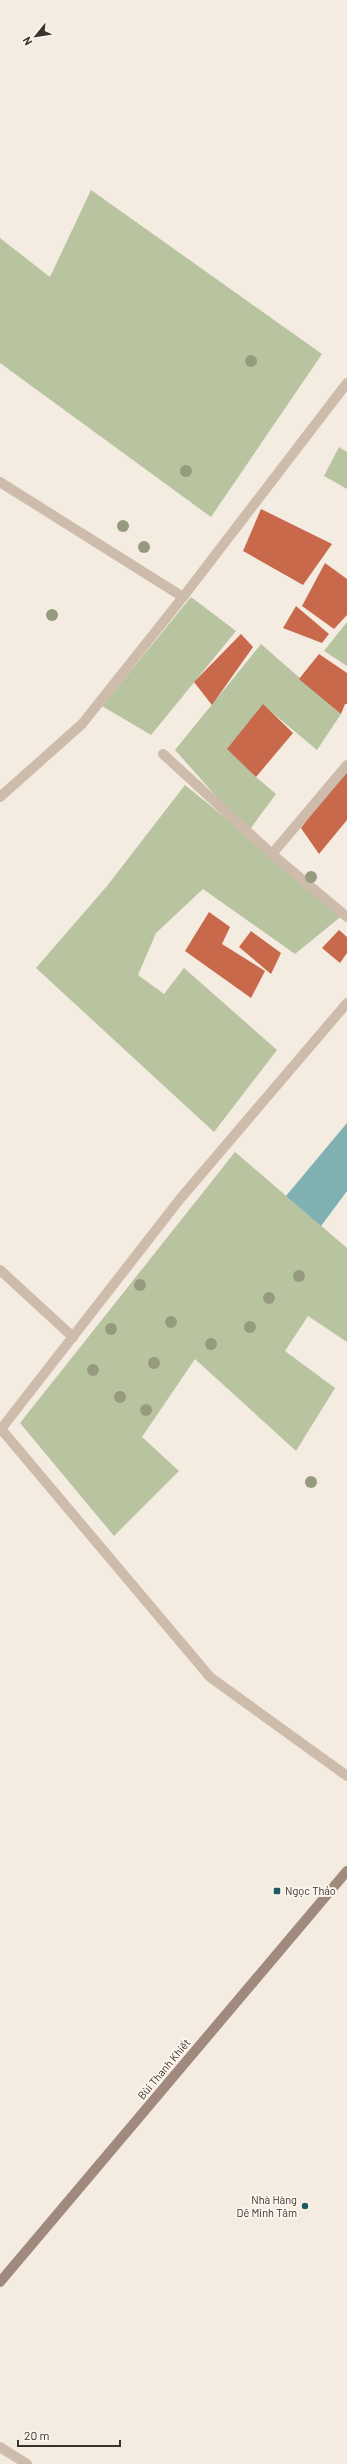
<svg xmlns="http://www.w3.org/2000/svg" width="347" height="2464" font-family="Barlow,sans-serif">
  <rect width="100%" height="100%" fill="#f4ebe1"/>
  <g fill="#b8c4a0">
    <path d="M 91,190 L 322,354 L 211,517 L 0,363 L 0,238 L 50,277 Z"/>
    <path d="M 339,447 L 347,452 L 347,489 L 324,476 Z"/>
    <path d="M 191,597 L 236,631 L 151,735 L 102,706 Z"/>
    <path d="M 347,622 L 347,666 L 324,651 Z"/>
    <path d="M 261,644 L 341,714 L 317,750 L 263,705 L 256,777 L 276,794 L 248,832 L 175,750 Z"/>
    <path d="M 185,785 L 344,914 L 295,954 L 203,889 L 156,933 L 138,975 L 164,994 L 184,968 L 277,1050 L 214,1132 L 36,968 L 107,886 Z"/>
    <path d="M 235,1152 L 347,1248 L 347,1342 L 308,1316 L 285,1351 L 335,1388 L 296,1451 L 195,1359 L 142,1437 L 179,1471 L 114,1536 L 20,1423 Z"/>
  </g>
  <path fill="#7fb0b2" d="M 347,1123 L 347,1191 L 321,1226 L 286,1196 Z"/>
  <g fill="#c8694b">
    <path d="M 261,509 L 332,544 L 303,585 L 243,551 Z"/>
    <path d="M 325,563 L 347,579 L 347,615 L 334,629 L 302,606 Z"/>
    <path d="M 296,606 L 329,634 L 322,643 L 283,628 Z"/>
    <path d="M 241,634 L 253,647 L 212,705 L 194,682 Z"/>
    <path d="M 319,654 L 347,673 L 347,704 L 345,704 L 341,714 L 299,679 Z"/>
    <path d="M 263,704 L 293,733 L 256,777 L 227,749 Z"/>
    <path d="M 344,769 L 347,771 L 347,820 L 319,854 L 301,828 Z"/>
    <path d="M 209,912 L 230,927 L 222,944 L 265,971 L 251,998 L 185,951 Z"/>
    <path d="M 339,930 L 347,937 L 347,953 L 340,963 L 322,948 Z"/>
    <path d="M 251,931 L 281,953 L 271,974 L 239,947 Z"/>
  </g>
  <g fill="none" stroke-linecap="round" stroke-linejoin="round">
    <g stroke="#cdbbac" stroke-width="10">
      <path d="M 0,482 L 183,597"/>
      <path d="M 163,754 L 272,854 L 347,917"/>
      <path d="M 0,797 L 82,724 L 183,597 L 347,383"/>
      <path d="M 272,854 L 347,765"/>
      <path d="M 0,1270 L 73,1337"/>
      <path d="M 1,1429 L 180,1199 L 347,1003"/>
      <path d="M 0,1431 L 1,1429 L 210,1677 L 347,1776"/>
      <path d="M 0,2447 L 27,2464"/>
    </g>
    <path stroke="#a18a7d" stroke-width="10" d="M 0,2282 L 347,1871"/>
  </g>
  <g fill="#969b7f">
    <circle cx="251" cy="361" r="6"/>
    <circle cx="186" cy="471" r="6"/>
    <circle cx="123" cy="526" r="6"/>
    <circle cx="144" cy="547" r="6"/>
    <circle cx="52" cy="615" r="6"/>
    <circle cx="311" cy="877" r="6"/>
    <circle cx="299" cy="1276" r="6"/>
    <circle cx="140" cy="1285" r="6"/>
    <circle cx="269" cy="1298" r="6"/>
    <circle cx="171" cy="1322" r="6"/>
    <circle cx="250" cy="1327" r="6"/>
    <circle cx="111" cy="1329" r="6"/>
    <circle cx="211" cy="1344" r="6"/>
    <circle cx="154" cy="1363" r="6"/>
    <circle cx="93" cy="1370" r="6"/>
    <circle cx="120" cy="1397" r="6"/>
    <circle cx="146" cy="1410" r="6"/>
    <circle cx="311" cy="1482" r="6"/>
  </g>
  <g fill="#1f5a5e" stroke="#fbf5ee" stroke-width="1.5">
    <rect x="273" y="1887" width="8" height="8" rx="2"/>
    <circle cx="305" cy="2206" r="4"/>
  </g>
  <g text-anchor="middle" stroke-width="4" stroke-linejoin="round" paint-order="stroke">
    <g font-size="11" fill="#3b302b" stroke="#fbf5ee" text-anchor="start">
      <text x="285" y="1895">Ngọc Thảo</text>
      <text x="297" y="2204" text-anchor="end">Nhà Hàng<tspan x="297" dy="13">Dê Minh Tâm</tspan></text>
    </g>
    <g font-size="11" fill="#3b302b" stroke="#fbf5ee">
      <text transform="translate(164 2069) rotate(-50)" y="4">Bùi Thanh Khiết</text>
    </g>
  </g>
  <g transform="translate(36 36) rotate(240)" stroke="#fbf5ee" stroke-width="3" paint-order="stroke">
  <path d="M0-3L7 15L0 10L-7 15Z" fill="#3b302b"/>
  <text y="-6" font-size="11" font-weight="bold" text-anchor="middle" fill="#3b302b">N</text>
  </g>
  <path d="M18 2440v6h102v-6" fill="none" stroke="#3b302b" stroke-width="2"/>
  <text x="24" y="2440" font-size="12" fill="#3b302b" stroke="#fbf5ee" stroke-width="3" paint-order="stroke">20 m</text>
</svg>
